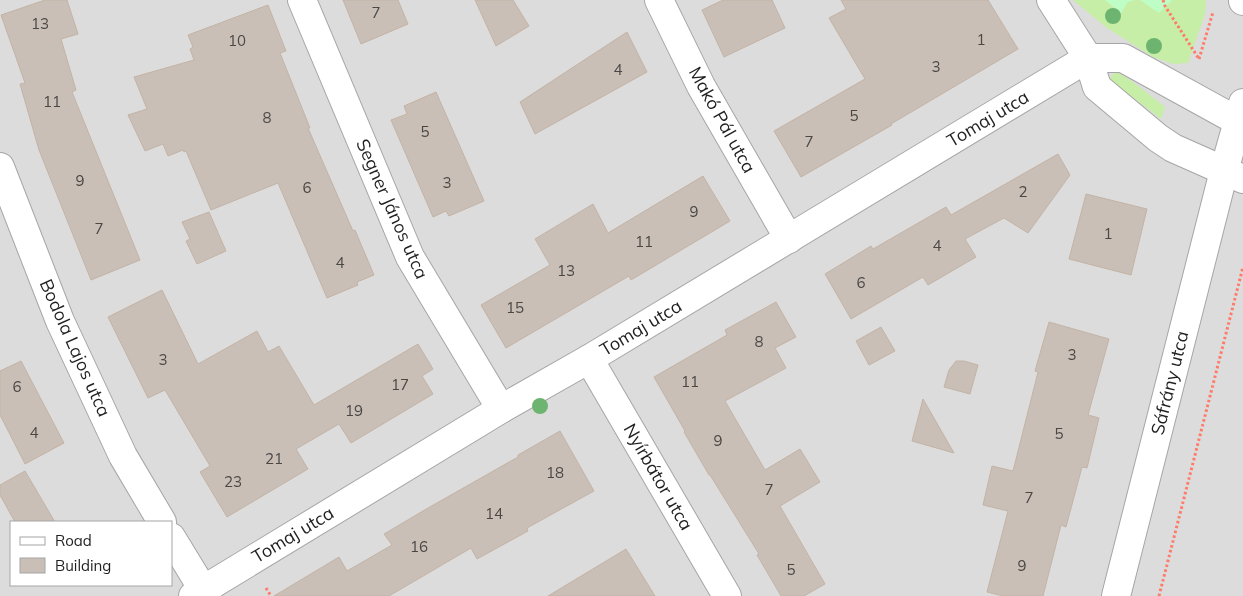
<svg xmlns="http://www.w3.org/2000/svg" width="1243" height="596" font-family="Mulish,sans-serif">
  <rect width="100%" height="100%" fill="#f0ede4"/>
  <path fill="#dddcdc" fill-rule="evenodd" d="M 0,0 L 1243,0 L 1243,596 L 0,596 ZM 11,522 L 171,522 L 171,585 L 11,585 Z"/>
  <g fill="#c7eea6">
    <path d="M 1073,0 L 1206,0 L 1205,14 L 1188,63 L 1173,64 L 1153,57 L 1107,28 Z"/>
    <path d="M 1116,71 L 1133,82 L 1165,107 L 1161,119 L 1109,79 Z"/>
  </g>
  <g fill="#befdc5">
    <path d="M 1105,0 L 1135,0 L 1128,2 L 1121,13 Z"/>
    <path d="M 1140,0 L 1172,0 L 1159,13 Z"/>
  </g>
  <g fill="#c9bfb7" stroke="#c3b3a5">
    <path d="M 45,0 L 67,0 L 78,34 L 61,39 L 76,90 L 72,92 L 140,260 L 91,280 L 39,150 L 20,84 L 25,83 L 1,15 Z"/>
    <path d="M 343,0 L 398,0 L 408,24 L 361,44 Z"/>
    <path d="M 475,0 L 513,0 L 529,26 L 496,46 Z"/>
    <path d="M 723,0 L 772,0 L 785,28 L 724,57 L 702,10 Z"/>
    <path d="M 841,0 L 988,0 L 1018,49 L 891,124 L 892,125 L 801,177 L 774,131 L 865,79 L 829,18 L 846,9 Z"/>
    <path d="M 268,5 L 286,51 L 280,53 L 310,128 L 308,128 L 353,231 L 355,230 L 374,275 L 357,282 L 358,285 L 327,298 L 278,183 L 211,210 L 186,151 L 184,152 L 183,150 L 168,156 L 163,144 L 145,151 L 128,115 L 147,109 L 134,77 L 194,60 L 190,49 L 193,47 L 188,35 Z"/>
    <path d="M 627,32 L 647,72 L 535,134 L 520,102 Z"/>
    <path d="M 436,92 L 484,201 L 449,216 L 446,211 L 433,217 L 391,120 L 407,114 L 404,106 Z"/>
    <path d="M 1058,154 L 1070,175 L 1028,233 L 1004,218 L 965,239 L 976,257 L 928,285 L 923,277 L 851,319 L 825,274 L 871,246 L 873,249 L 946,207 L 951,215 Z"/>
    <path d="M 703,176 L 730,221 L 631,280 L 629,276 L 506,348 L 481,305 L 550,265 L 535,239 L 593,204 L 608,233 Z"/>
    <path d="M 1086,194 L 1147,209 L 1131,275 L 1069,259 Z"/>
    <path d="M 209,212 L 226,251 L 197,264 L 186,241 L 190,239 L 182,222 Z"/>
    <path d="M 162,290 L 198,364 L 257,331 L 268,352 L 279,346 L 314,405 L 418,344 L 433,369 L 422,376 L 433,394 L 351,443 L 339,424 L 296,449 L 308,469 L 227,517 L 200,472 L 210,466 L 165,390 L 148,398 L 108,317 Z"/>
    <path d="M 776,302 L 796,337 L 775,348 L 786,368 L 725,401 L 765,470 L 800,449 L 820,482 L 780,506 L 825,584 L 804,596 L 781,596 L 757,555 L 759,554 L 710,475 L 709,475 L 684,432 L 685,431 L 654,377 L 727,335 L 725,330 Z"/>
    <path d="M 1049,322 L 1109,339 L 1088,415 L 1099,418 L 1087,468 L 1082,467 L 1066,527 L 1061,525 L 1043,596 L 1003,596 L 987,592 L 1008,511 L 983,505 L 992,466 L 1013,471 L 1038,372 L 1035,371 Z"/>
    <path d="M 881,327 L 895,351 L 869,365 L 856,341 Z"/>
    <path d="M 21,361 L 64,443 L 25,464 L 0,415 L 0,371 Z"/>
    <path d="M 956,361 L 964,361 L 978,365 L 970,394 L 944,387 L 949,370 Z"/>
    <path d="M 923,399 L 954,453 L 912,441 Z"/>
    <path d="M 560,431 L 594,491 L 527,528 L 528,531 L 477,559 L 471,548 L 389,596 L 274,596 L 339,557 L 347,571 L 392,545 L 384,534 L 428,508 L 518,457 L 518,455 Z"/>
    <path d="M 25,471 L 55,522 L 15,522 L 0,495 L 0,485 Z"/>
    <path d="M 626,549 L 655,596 L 548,596 Z"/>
  </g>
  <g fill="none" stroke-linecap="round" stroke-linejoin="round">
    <defs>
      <g id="minor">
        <path d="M 302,0 L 410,257 L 501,409"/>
        <path d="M 659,0 L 701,86 L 789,239"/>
        <path d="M 1051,0 L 1088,58 L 1097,87 L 1158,138 L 1173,148 L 1243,179"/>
        <path d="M 1243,0 L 1243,1"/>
        <path d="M 1088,58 L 1123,58 L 1243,124"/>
        <path d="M 0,167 L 60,321 L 123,456 L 162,522"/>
        <path d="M 589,359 L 727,596"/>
        <path d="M 171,537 L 207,596"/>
        <path d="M 193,596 L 501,409 L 589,359 L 1088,58"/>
        <path d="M 1116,596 L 1224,171 L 1243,103"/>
      </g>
    </defs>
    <use href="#minor" stroke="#a6a6a6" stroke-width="30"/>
    <g stroke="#ff7b67" stroke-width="3" stroke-dasharray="2.5 2.5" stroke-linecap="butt">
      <path d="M 1163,0 L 1165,6 L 1199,59"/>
      <path d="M 1199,59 L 1213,12"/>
      <path d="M 266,588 L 271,596"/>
      <path d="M 1159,596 L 1243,267"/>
    </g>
    <use href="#minor" stroke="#fff" stroke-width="28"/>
  </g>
  <g fill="#6eb471">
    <circle cx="1113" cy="16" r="8"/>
    <circle cx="1154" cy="46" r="8"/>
    <circle cx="540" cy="406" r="8"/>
  </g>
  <g text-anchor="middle" stroke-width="5" stroke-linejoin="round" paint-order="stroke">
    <g font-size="15" fill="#4a4745">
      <text x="376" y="18">7</text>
      <text x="40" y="29">13</text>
      <text x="981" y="45">1</text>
      <text x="237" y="46">10</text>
      <text x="936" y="72">3</text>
      <text x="618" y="75">4</text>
      <text x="52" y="107">11</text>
      <text x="854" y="121">5</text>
      <text x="267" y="123">8</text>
      <text x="425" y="137">5</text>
      <text x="809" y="147">7</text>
      <text x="80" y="186">9</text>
      <text x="447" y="188">3</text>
      <text x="307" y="193">6</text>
      <text x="1023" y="197">2</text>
      <text x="694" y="217">9</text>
      <text x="99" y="234">7</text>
      <text x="1108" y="239">1</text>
      <text x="644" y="247">11</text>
      <text x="937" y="251">4</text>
      <text x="340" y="268">4</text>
      <text x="566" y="276">13</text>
      <text x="861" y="288">6</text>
      <text x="515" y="313">15</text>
      <text x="759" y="347">8</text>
      <text x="1072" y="360">3</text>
      <text x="163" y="365">3</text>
      <text x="690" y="387">11</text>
      <text x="400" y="390">17</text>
      <text x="17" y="392">6</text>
      <text x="354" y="416">19</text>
      <text x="34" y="438">4</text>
      <text x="1059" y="439">5</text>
      <text x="718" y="446">9</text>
      <text x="274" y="464">21</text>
      <text x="555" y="478">18</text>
      <text x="233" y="487">23</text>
      <text x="769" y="495">7</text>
      <text x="1029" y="503">7</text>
      <text x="494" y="519">14</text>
      <text x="419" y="552">16</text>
      <text x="1022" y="571">9</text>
      <text x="791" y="575">5</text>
    </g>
    <g font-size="18" fill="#1f1f1f" stroke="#fff">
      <text transform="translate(988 119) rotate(-31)" y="6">Tomaj utca</text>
      <text transform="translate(722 120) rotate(61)" y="6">Makó Pál utca</text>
      <text transform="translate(392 209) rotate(66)" y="6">Segner János utca</text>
      <text transform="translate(641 328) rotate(-31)" y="6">Tomaj utca</text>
      <text transform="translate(75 348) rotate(66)" y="6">Bodola Lajos utca</text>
      <text transform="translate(1170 383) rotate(-76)" y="6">Sáfrány utca</text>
      <text transform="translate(658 477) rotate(60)" y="6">Nyírbátor utca</text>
      <text transform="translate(293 535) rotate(-31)" y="6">Tomaj utca</text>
    </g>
  </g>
  <rect x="10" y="521" width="162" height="65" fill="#ffffff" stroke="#a5a5a5"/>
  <rect x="20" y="537" width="25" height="8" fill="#ffffff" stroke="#a5a5a5"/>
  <text x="55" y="546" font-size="15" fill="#1f1f1f">Road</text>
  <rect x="20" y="558" width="25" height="15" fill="#c9bfb7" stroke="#a5a5a5"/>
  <text x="55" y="571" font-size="15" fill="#1f1f1f">Building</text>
</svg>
